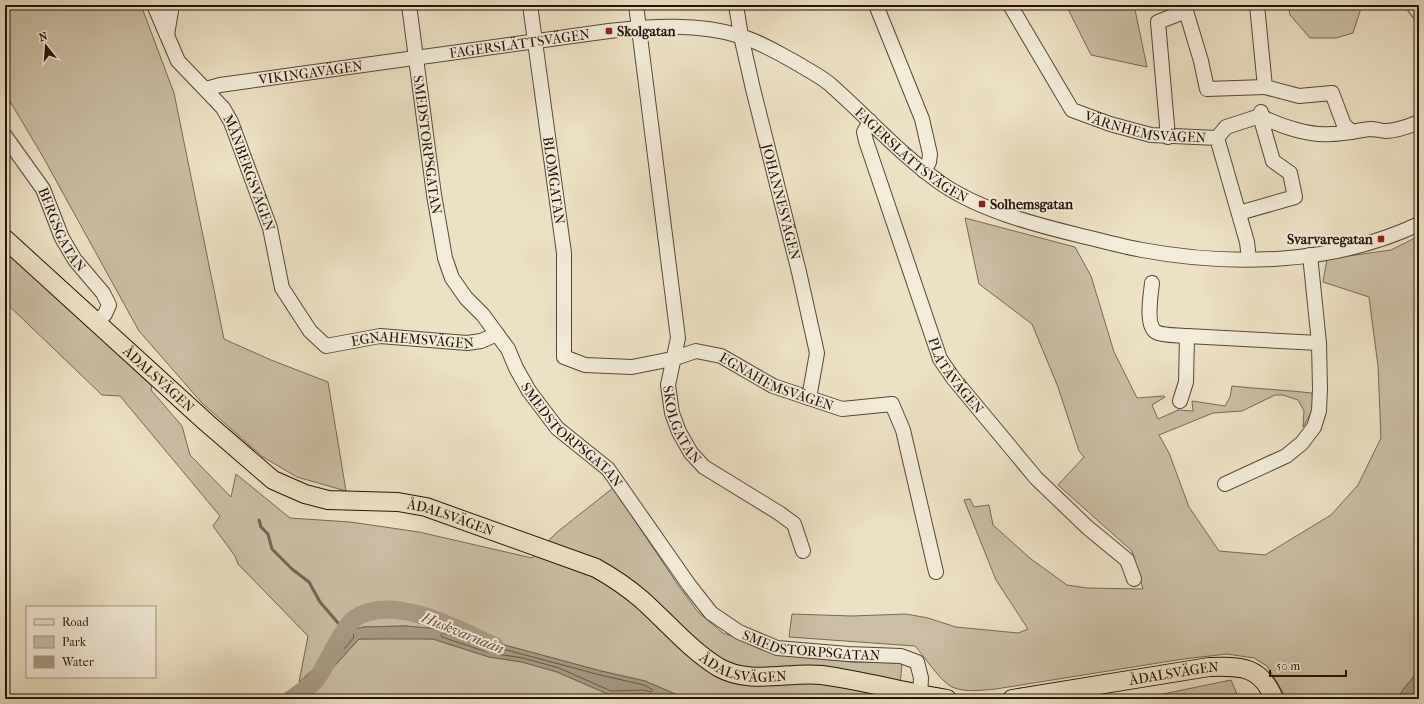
<svg xmlns="http://www.w3.org/2000/svg" width="1424" height="704" font-family="'IM FELL French Canon',serif">
  <rect width="100%" height="100%" fill="#ede1c3"/>
  <filter id="stains"><feTurbulence type="fractalNoise" baseFrequency=".005" numOctaves="4"/><feColorMatrix values="0 0 0 0 .2 0 0 0 0 .09 0 0 0 0 .02 0 0 0 .5 -.17"/></filter>
  <radialGradient id="worn" r=".72"><stop offset=".6" stop-color="#630" stop-opacity="0"/><stop offset="1" stop-color="#630" stop-opacity=".3"/></radialGradient>
  <g fill="#cbbea3" stroke="#776856">
    <path d="M 5,5 L 141,5 L 174,93 L 224,339 L 271,360 L 328,382 L 346,491 L 297,477 L 263,457 L 202,403 L 139,331 L 42,155 L 5,93 Z"/>
    <path d="M 1066,5 L 1134,5 L 1147,67 L 1091,55 Z"/>
    <path d="M 1288,5 L 1362,5 L 1353,33 L 1336,38 L 1310,38 L 1290,15 Z"/>
    <path d="M 965,218 L 1075,247 L 1091,276 L 1114,352 L 1137,398 L 1164,396 L 1165,397 L 1152,405 L 1158,419 L 1178,410 L 1193,411 L 1192,401 L 1225,406 L 1230,397 L 1232,386 C 1259,389 1285,390 1312,393 L 1313,409 L 1303,427 L 1304,411 L 1298,400 L 1283,395 L 1275,395 L 1242,411 L 1213,413 L 1159,435 L 1169,453 L 1189,507 L 1219,551 L 1265,555 L 1331,515 L 1358,485 L 1381,438 L 1378,366 L 1369,297 L 1323,282 L 1327,259 L 1391,250 L 1419,236 L 1419,670 L 1402,691 L 1399,699 L 1287,699 L 1267,666 L 1254,658 L 1227,654 L 1183,659 L 996,689 C 982,690 966,693 952,687 C 941,682 924,656 915,646 L 789,637 L 792,614 L 852,616 L 906,614 L 928,618 L 956,627 L 1018,633 L 1028,629 L 996,580 L 964,500 L 970,499 L 974,507 L 989,505 L 993,525 L 1031,559 L 1067,585 L 1087,588 L 1143,589 L 1132,551 L 1058,485 L 1084,457 L 1079,451 L 1058,387 L 1032,324 L 979,284 Z"/>
    <path d="M 5,249 L 152,386 L 151,390 L 182,426 L 190,455 L 231,497 L 236,474 L 290,518 L 350,522 L 419,532 L 532,558 L 556,533 L 613,488 L 678,585 L 698,612 L 723,633 L 787,655 L 851,662 L 902,663 L 899,699 L 687,699 L 645,681 L 601,671 L 449,630 L 405,626 L 364,627 L 347,631 L 331,654 L 299,682 L 308,636 L 238,564 L 235,556 L 213,526 L 220,516 L 120,396 L 102,395 L 5,302 Z"/>
    <path d="M 403,638 L 433,639 L 489,657 L 522,662 L 557,672 L 610,695 L 644,694 L 658,699 L 302,699 L 319,683 L 359,639 Z"/>
    <path d="M 1231,680 L 1239,699 L 1139,699 Z"/>
  </g>
  <g fill="#a89b83" stroke="#736552">
    <path d="M 405,626 L 449,630 L 601,671 L 645,681 L 687,699 L 658,699 L 644,694 L 610,695 L 557,672 L 522,662 L 489,657 L 433,639 L 359,639 L 319,683 L 302,697 L 299,699 L 282,699 L 331,654 L 346,631 L 364,627 Z"/>
    <path d="M 1419,670 L 1419,699 L 1399,699 L 1402,691 Z"/>
  </g>
  <g fill="none" stroke-linecap="round" stroke-linejoin="round">
    <g stroke="#665746" stroke-width="1">
      <path d="M 443,633 L 600,675 L 644,685 L 653,690 L 651,692 L 644,690 L 611,691 L 559,668 L 523,658 L 490,653 L 442,637 L 441,635 Z"/>
      <path d="M 353,634 L 354,637 L 345,648 L 342,648 L 342,646 L 349,635 Z"/>
      <path d="M 287,699 L 323,666 L 326,666 L 326,669 C 320,676 298,693 297,699"/>
    </g>
    <path stroke="#736552" stroke-width="3" d="M 259,520 L 261,527 L 268,534 L 272,549 L 292,569 L 309,582 L 320,602 L 345,631"/>
    <path stroke="#a89b83" stroke-width="18" d="M 291,699 C 299,693 312,686 317,678 C 327,665 332,649 341,636 C 344,631 349,623 354,619 C 392,592 459,630 495,646"/>
    <defs>
      <g id="minor">
        <path id="s1" d="M 154,5 L 178,61 L 223,108 L 231,122 L 270,228 L 282,288 L 310,331 L 326,346 L 380,336 L 467,343 L 481,341 L 497,334"/>
        <path id="s2" d="M 409,5 L 434,195 L 445,258 L 452,278 L 466,298 L 483,315 L 508,349 L 516,368 L 529,391 L 557,428 L 608,469 L 689,585 L 711,613 L 739,632 L 777,648 L 848,654 L 901,656 L 917,662 L 921,678 L 920,695"/>
        <path id="s3" d="M 530,5 L 564,253 L 564,357 L 585,365 L 632,367 L 672,359 L 696,351 L 721,356 L 773,386 L 842,409 L 892,404 L 903,430 L 936,572"/>
        <path id="s4" d="M 636,5 L 678,338 L 668,385 L 672,413 L 679,432 L 691,453 L 704,467 L 779,513 L 794,524 L 803,551"/>
        <path id="s5" d="M 736,5 L 741,36 L 753,89 L 799,272 L 817,353 L 809,398"/>
        <path d="M 876,5 L 922,119 L 930,154 L 929,162 L 924,171"/>
        <path id="s6" d="M 1010,5 L 1072,110 L 1110,124 L 1151,135 L 1217,138 L 1247,242 L 1249,259"/>
        <path d="M 1257,5 L 1265,87 L 1299,96 L 1332,93 L 1344,125 L 1352,132"/>
        <path d="M 1413,5 L 1419,13"/>
        <path d="M 1186,11 L 1201,61 L 1207,89 L 1265,87"/>
        <path d="M 167,35 L 172,5"/>
        <path id="s7" d="M 206,89 L 220,85 L 609,31 C 651,26 699,23 740,36 C 761,42 782,55 800,65 C 811,72 824,78 833,87 C 869,119 902,156 942,184 C 980,210 1033,224 1078,235 C 1099,240 1120,246 1142,250 C 1234,267 1334,264 1419,224"/>
        <path d="M 1260,116 C 1280,126 1309,136 1331,134 C 1345,134 1358,130 1371,129 C 1376,129 1381,131 1386,131 C 1398,131 1409,126 1419,122"/>
        <path id="s8" d="M 870,121 L 864,132 L 866,141 L 940,359 L 953,378 L 1036,478 L 1087,527 L 1127,560 L 1134,579"/>
        <path id="s9" d="M 5,136 L 43,189 L 62,238 L 75,260 L 103,293 L 109,305 L 105,314 L 97,322"/>
        <path d="M 1168,137 L 1158,22 L 1186,11 L 1184,5"/>
        <path d="M 1217,138 L 1226,127 L 1260,116 L 1261,112"/>
        <path d="M 1239,213 L 1295,197 L 1290,173 L 1273,161 L 1260,116"/>
        <path d="M 1152,283 C 1151,294 1145,325 1156,332 C 1163,336 1179,335 1187,336"/>
        <path d="M 1180,401 L 1186,382 L 1187,336 L 1319,343"/>
        <path d="M 1225,484 L 1286,456 L 1302,443 L 1314,427 L 1319,411 L 1320,389 L 1319,343 L 1310,255"/>
      </g>
      <g id="major">
        <path id="s10" d="M 5,239 L 207,423 L 273,480 L 305,494 L 328,500 L 398,502 L 426,507 L 596,568 C 612,577 627,587 641,599 C 666,621 689,649 718,667 C 751,686 788,671 822,675 C 864,681 905,692 947,699"/>
        <path id="s11" d="M 1012,699 L 1209,667 C 1241,666 1261,666 1274,699"/>
      </g>
    </defs>
    <use href="#minor" stroke="#564637" stroke-width="16"/>
    <use href="#major" stroke="#231308" stroke-width="20"/>
    <use href="#minor" stroke="#f3ecd8" stroke-width="14"/>
    <use href="#major" stroke="#ede1c3" stroke-width="18"/>
  </g>
  <g fill="#8f2418" stroke="#f3ecd8" stroke-width="1.5">
    <rect x="605" y="27" width="8" height="8" rx="2"/>
    <rect x="978" y="200" width="8" height="8" rx="2"/>
    <rect x="1377" y="235" width="8" height="8" rx="2"/>
  </g>
  <g text-anchor="middle" stroke-width="4" stroke-linejoin="round" paint-order="stroke">
    <g font-size="14" font-weight="bold" fill="#231308" stroke="#f3ecd8" text-anchor="start">
      <text x="617" y="36">Skolgatan</text>
      <text x="990" y="209">Solhemsgatan</text>
      <text x="1373" y="244" text-anchor="end">Svarvaregatan</text>
    </g>
    <g font-size="14" fill="#231308" stroke="#f3ecd8">
      <text dy="5" stroke="none"><textPath href="#s7" startOffset="317">FAGERSLÄTTSVÄGEN</textPath></text>
      <text dy="5" stroke="none"><textPath href="#s7" startOffset="106">VIKINGAVÄGEN</textPath></text>
      <text dy="5" stroke="none"><textPath href="#s6" startOffset="198">VÄRNHEMSVÄGEN</textPath></text>
      <text dy="5" stroke="none"><textPath href="#s2" startOffset="141">SMEDSTORPSGATAN</textPath></text>
      <text dy="5" stroke="none"><textPath href="#s7" startOffset="750">FAGERSLÄTTSVÄGEN</textPath></text>
      <text dy="5" stroke="none"><textPath href="#s1" startOffset="196">MÅNBERGSVÄGEN</textPath></text>
      <text dy="5" stroke="none"><textPath href="#s3" startOffset="177">BLOMGATAN</textPath></text>
      <text dy="5" stroke="none"><textPath href="#s5" startOffset="202">JOHANNESVÄGEN</textPath></text>
      <text dy="5" stroke="none"><textPath href="#s9" startOffset="110">BERGSGATAN</textPath></text>
      <text dy="5" stroke="none"><textPath href="#s1" startOffset="477">EGNAHEMSVÄGEN</textPath></text>
      <text dy="5" stroke="none"><textPath href="#s8" startOffset="274">PLATÅVÄGEN</textPath></text>
      <text dy="5" stroke="none"><textPath href="#s10" startOffset="208">ÅDALSVÄGEN</textPath></text>
      <text dy="5" stroke="none"><textPath href="#s3" startOffset="577">EGNAHEMSVÄGEN</textPath></text>
      <text dy="5" stroke="none"><textPath href="#s4" startOffset="426">SKOLGATAN</textPath></text>
      <text dy="5" stroke="none"><textPath href="#s2" startOffset="476">SMEDSTORPSGATAN</textPath></text>
      <text dy="5" stroke="none"><textPath href="#s10" startOffset="544">ÅDALSVÄGEN</textPath></text>
      <text dy="5" stroke="none"><textPath href="#s2" startOffset="812">SMEDSTORPSGATAN</textPath></text>
      <text dy="5" stroke="none"><textPath href="#s10" startOffset="881">ÅDALSVÄGEN</textPath></text>
      <text dy="5" stroke="none"><textPath href="#s11" startOffset="164">ÅDALSVÄGEN</textPath></text>
    </g>
    <g font-size="15" font-style="italic" fill="#5f503f" stroke="#f3ecd8">
      <text transform="translate(463 633) rotate(22)" y="5">Huskvarnaån</text>
    </g>
  </g>
  <rect width="1424" height="704" fill="none" stroke="#ede1c3" stroke-width="20"/>
  <rect x="6" y="6" width="1412" height="692" fill="none" stroke="#231308" stroke-width="2"/>
  <rect x="10" y="10" width="1404" height="684" fill="none" stroke="#231308"/>
  <rect x="26" y="606" width="130" height="72" fill="#f3ecd8" stroke="#a09585"/>
  <rect x="34" y="619" width="20" height="6" fill="#ede1c3" stroke="#a09585"/>
  <text x="62" y="626" font-size="12" fill="#231308">Road</text>
  <rect x="34" y="636" width="20" height="12" fill="#cbbea3" stroke="#a09585"/>
  <text x="62" y="646" font-size="12" fill="#231308">Park</text>
  <rect x="34" y="656" width="20" height="12" fill="#a89b83" stroke="#a09585"/>
  <text x="62" y="666" font-size="12" fill="#231308">Water</text>
  <g transform="translate(46 46) rotate(343)" stroke="#f3ecd8" stroke-width="3" paint-order="stroke">
  <path d="M0-3L7 15L0 10L-7 15Z" fill="#231308"/>
  <text y="-6" font-size="11" font-weight="bold" text-anchor="middle" fill="#231308">N</text>
  </g>
  <path d="M1270 670v6h76v-6" fill="none" stroke="#231308" stroke-width="2"/>
  <text x="1276" y="670" font-size="12" fill="#231308" stroke="#f3ecd8" stroke-width="3" paint-order="stroke">50 m</text>
  <rect width="100%" height="100%" filter="url(#stains)"/>
  <rect width="100%" height="100%" fill="url(#worn)"/>
</svg>
